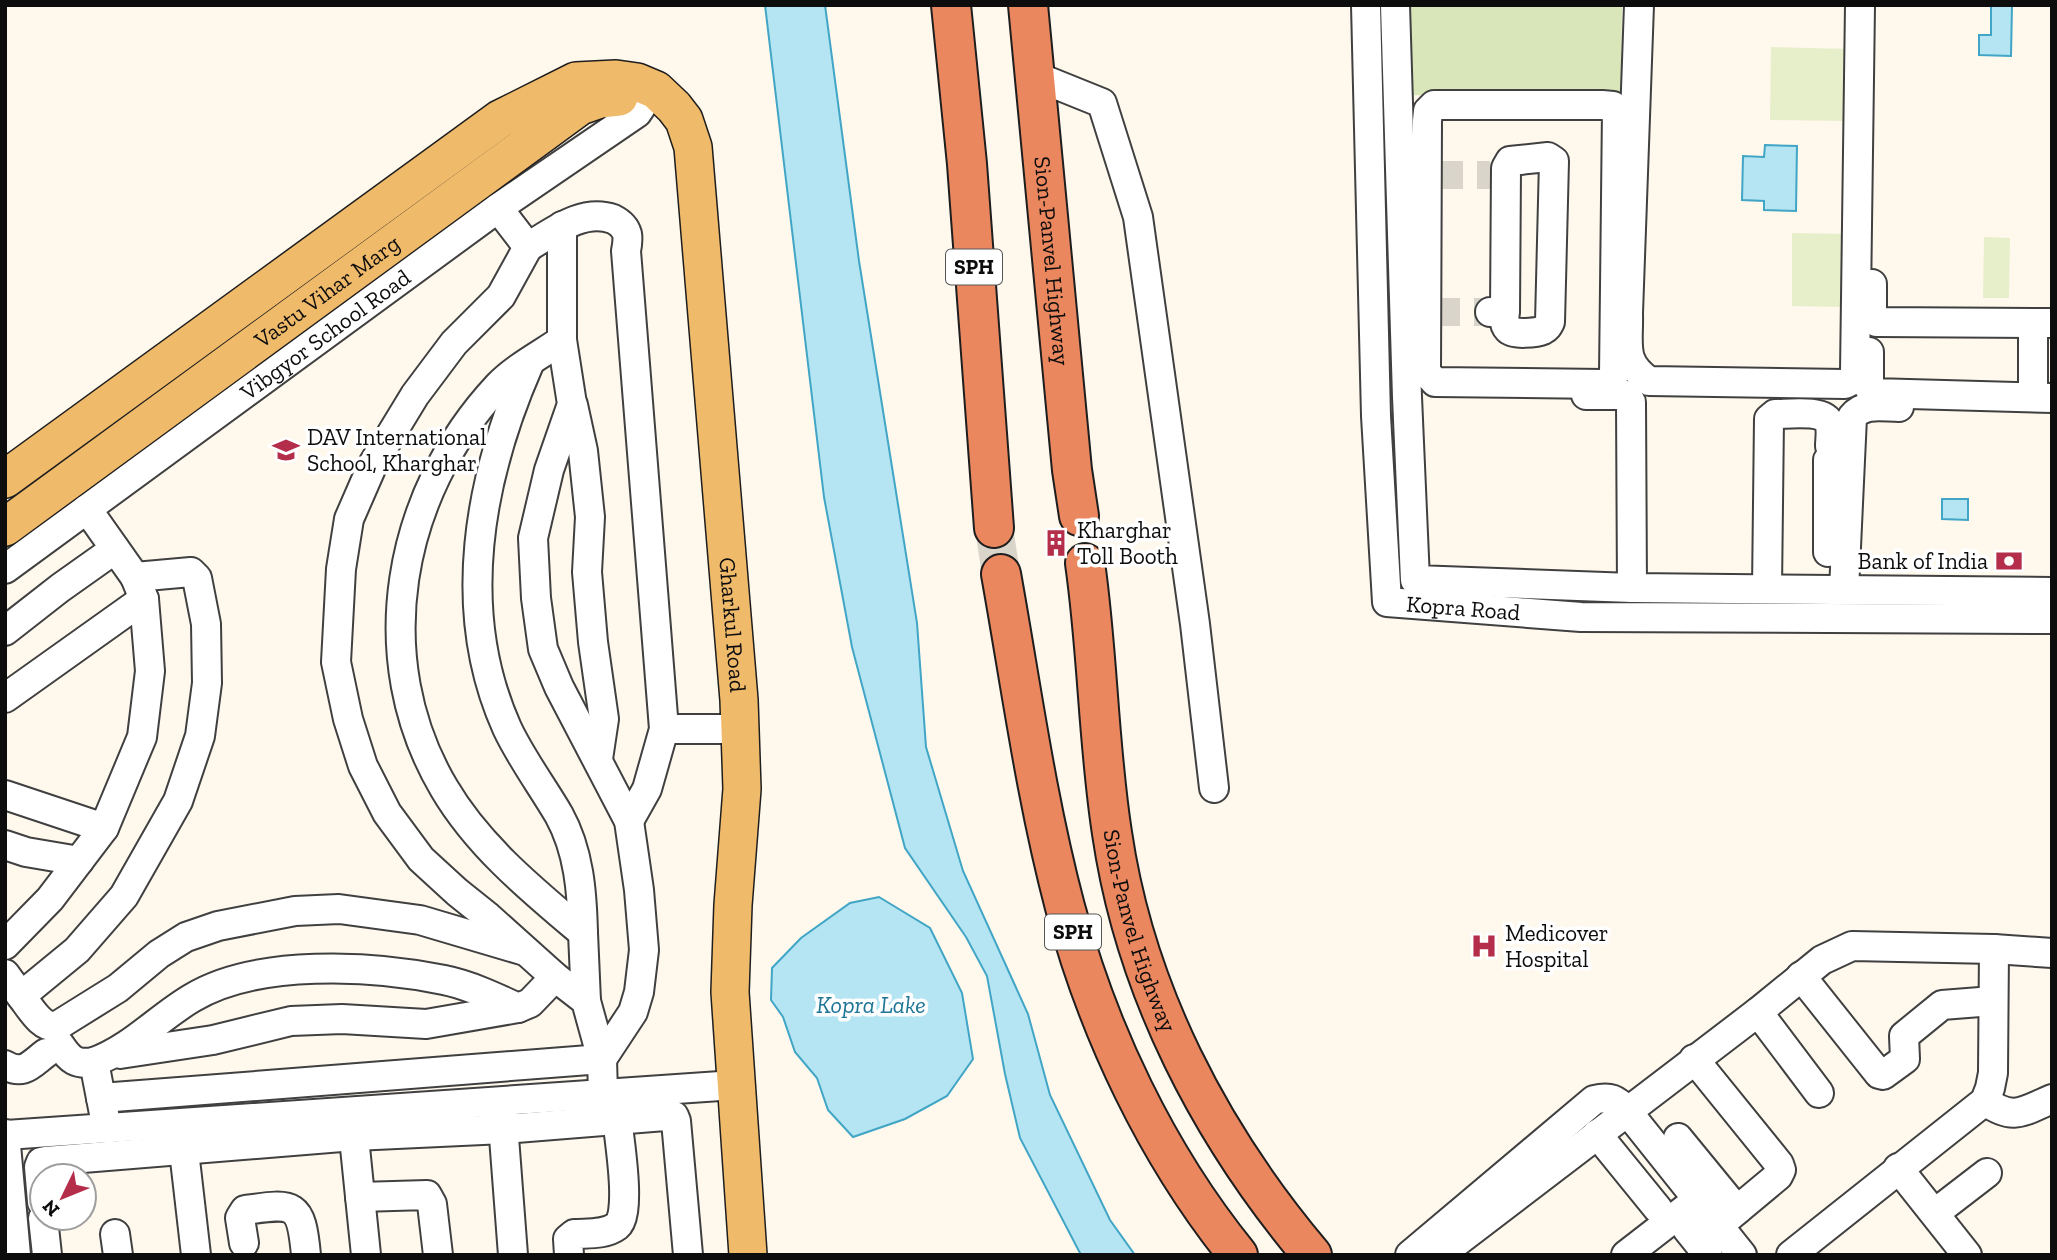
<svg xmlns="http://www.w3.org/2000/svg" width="2057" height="1260" font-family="'Zilla Slab',serif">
  <rect width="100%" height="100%" fill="#fef8ed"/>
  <path fill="#d8e6b9" d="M 1404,5 L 1622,5 L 1621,99 L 1407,95 Z"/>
  <g fill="#e7eeca">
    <path d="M 1771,47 L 1848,49 L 1847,121 L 1770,120 Z"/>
    <path d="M 1792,233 L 1845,234 L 1844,307 L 1792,306 Z"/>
    <path d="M 1984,237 L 2010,238 L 2009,298 L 1983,298 Z"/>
  </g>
  <g fill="#b5e5f2" stroke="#41a5c5" stroke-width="2">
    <path d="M 765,5 L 825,5 L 859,261 L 917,623 L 926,747 L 963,871 L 1028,1014 L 1050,1095 L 1110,1220 L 1135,1255 L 1081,1255 L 1020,1138 L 1005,1074 L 987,976 L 966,937 L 905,848 L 852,647 L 824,497 Z"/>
    <path d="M 1991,5 L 2012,5 L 2011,56 L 1979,55 L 1979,35 L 1991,35 Z"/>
    <path d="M 1765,145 L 1797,146 L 1796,211 L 1764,210 L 1764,201 L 1742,200 L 1743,156 L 1764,157 Z"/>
    <path d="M 1942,499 L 1968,499 L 1968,520 L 1942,519 Z"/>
    <path d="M 879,897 L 930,928 L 962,993 L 973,1059 L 947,1096 L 905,1119 L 853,1137 L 828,1110 L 817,1078 L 795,1052 L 783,1017 L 771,1000 L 772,968 L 801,938 L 850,903 Z"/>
  </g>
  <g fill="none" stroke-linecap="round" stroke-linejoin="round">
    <g stroke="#dad5cb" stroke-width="28" stroke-dasharray="28 14" stroke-linecap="butt">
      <path d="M 1435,175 L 1490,175"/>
      <path d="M 1432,312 L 1490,312"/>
    </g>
    <path stroke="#dad5cb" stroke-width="38" stroke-dasharray="38 19" stroke-linecap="butt" d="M 994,528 L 1001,574"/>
    <defs>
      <g id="minor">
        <path id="s1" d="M 1366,5 L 1376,416 L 1387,602 L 1581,617 L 2052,619"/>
        <path d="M 1395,5 L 1407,397 L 1415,580 L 1632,588 L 2052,592"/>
        <path d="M 1639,5 L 1628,313 C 1629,345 1621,361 1649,381 L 1845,384 L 1853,380 L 1855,372 L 1860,5"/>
        <path d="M 1035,76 L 1102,103 L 1138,217 L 1195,624 L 1214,788"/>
        <path d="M 1434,105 L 1602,105 L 1613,106 L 1617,110 L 1614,375 L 1611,380 L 1603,384 L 1435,382 L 1426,372 L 1427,121 L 1428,111 Z"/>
        <path d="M 498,208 L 528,247 C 553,232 583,208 613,219 C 619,222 625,227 627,234 C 628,239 627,246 626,251 L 664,729 L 647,789 L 629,821"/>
        <path d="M 562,226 L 562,340 L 572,404 L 549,470 L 533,538 L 536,598 L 543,649 L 559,687 L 629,821 L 639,890 L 644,950 L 639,992 L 633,1012 L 602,1059"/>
        <path d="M 528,247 L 501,296 L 454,343 L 415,395 L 373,464 L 349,519 L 341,569 L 336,662 L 348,719 L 363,766 L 387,813 L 421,859 L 457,892 L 487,916 L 555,977 L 586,1001 L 602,1059 L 603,1094"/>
        <path d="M 1872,284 L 1872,315 L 1877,322 L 2052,323"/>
        <path d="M 1490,312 L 1505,312 L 1506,168 L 1510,161 L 1548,157 L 1554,161 L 1550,322 C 1548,326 1547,328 1543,330 C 1536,333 1513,335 1508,329 C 1504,325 1504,318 1505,312"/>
        <path d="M 562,340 C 542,354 515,368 498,386 C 397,494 367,658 444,788 C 478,846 532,890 583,933 L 586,1001"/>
        <path d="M 1869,352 L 1869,388 L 1873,393 L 2052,398"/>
        <path d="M 529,364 C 479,478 454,610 507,728 C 521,758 542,786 559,815 C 579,851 582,892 583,933"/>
        <path d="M 1586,395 L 1626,395 L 1631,402 L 1632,588"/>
        <path d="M 2033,397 L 2033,335"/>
        <path d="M 573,405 L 583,451 L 590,517 L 587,572 L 593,642 L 604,719 L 598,759"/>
        <path d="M 1828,460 L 1828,552"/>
        <path id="s2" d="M 5,569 L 498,208 L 637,113 L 645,101"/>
        <path d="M 135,577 L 191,572 L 197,578 L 206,624 L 207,683 L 200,736 L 178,801 L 124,896 L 77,950 L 21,996 C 30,1007 41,1029 57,1026 L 118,988 L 159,954 L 186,937 L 218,926 L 295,911 L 339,909 L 420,920 L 525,951"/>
        <path d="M 1767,589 L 1769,419 L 1775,414 C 1788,414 1825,409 1829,423 C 1832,430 1830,439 1830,446"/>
        <path d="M 1844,590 L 1852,417 C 1864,402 1882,407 1899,407"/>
        <path d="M 5,631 L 60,588 L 115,549"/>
        <path d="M 5,698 L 144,599"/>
        <path d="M 664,729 L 741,729"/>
        <path d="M 5,795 L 104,828"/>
        <path d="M 5,845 L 26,852 L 79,861"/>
        <path d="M 5,945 L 50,899 L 104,828 L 142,737 L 150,671 L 144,599 L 135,577 L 87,509"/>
        <path d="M 5,974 L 21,996"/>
        <path d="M 1801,976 L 1879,1074 L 1883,1075 L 1905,1059 L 1904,1036 L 1942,1005 L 1993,1001"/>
        <path d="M 1758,1012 L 1819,1093"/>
        <path d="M 60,1045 C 70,1060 76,1065 94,1062"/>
        <path d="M 120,1054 L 213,1040 L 291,1021 L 342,1019 L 426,1024 L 518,1008"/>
        <path d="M 1694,1059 L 1779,1164 L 1781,1170 L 1778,1176 L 1718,1226"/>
        <path d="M 5,1065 C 24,1076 31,1064 46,1053"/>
        <path d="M 101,1098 L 602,1059"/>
        <path d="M 1985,1101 C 2013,1121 2022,1112 2052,1099"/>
        <path d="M 502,1111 L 513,1255"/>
        <path d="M 352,1118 L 366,1255"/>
        <path d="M 107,1129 L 94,1062 C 132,1048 158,1018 192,998 C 256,959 372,965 444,980 C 469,985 495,997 518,1008 L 530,1003 L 555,977"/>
        <path d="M 5,1134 L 16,1255"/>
        <path d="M 1597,1134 L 1658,1209"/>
        <path d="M 6,1135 L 735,1085"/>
        <path d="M 1678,1138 L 1737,1210"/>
        <path d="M 184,1151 L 196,1255"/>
        <path d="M 1898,1168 L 1967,1255"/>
        <path d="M 360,1197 L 427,1195 L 432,1204 L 438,1255"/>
        <path d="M 42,1202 L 39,1167 L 41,1162 L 46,1161 L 354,1136 L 504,1129 L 665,1116 L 674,1116 L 676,1121 L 688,1255"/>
        <path d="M 1935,1213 L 1987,1173"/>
        <path d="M 43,1218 L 47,1255"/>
        <path d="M 1687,1229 L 1708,1255"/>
        <path d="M 115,1234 L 118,1255"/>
        <path d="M 244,1243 L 240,1218 L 245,1210 C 295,1203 301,1202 306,1255"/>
        <path d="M 1441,1254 L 1758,1012 L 1822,960 L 1852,946 L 1994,949 L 2052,953"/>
        <path d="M 569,1255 L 568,1239 L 574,1234 C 588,1233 605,1235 617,1226 C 632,1214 619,1138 617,1118"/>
        <path d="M 1410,1255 L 1594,1100 C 1610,1096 1616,1099 1627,1111 L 1742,1255"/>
        <path d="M 1626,1255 L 1697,1200"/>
        <path d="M 1791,1255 L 1985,1101 L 1990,1088 L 1993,1073 L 1994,949"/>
      </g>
      <g id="major">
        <path id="s3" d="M 5,479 L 500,119 L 576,81 L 616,79 L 637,82 L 656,90 L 674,107 L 684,120 L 693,147 L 739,700 L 742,789 L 733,905 L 730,992 L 748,1255"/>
        <path id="s4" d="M 5,527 L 580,106 L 600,99 L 619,97"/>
      </g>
      <g id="highway">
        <path d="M 951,5 L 967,164 L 994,528"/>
        <path id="s5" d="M 1028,5 L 1072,470 L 1079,516"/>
        <path id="s6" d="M 1085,563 C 1098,653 1098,743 1112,833 C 1135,990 1210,1134 1312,1255"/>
        <path d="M 1001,574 C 1021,685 1036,798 1065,907 C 1098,1031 1157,1155 1238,1255"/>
      </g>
    </defs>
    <use href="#minor" stroke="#404040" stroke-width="32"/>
    <use href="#major" stroke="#1e1e1e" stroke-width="40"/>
    <use href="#highway" stroke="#1e1e1e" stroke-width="42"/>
    <use href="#minor" stroke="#fff" stroke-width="28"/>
    <use href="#major" stroke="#f0ba6b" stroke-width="37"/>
    <use href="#highway" stroke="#eb875e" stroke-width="38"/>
  </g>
  <defs>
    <symbol id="school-bare" viewBox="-9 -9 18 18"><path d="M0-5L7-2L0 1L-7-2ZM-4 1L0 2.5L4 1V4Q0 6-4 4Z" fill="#b42d4a" stroke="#fff" stroke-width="2.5" paint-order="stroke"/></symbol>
    <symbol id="building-bare" viewBox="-9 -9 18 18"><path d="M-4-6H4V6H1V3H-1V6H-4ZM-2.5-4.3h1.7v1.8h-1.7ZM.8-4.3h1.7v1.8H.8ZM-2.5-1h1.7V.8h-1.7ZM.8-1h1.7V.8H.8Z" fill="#b42d4a" stroke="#fff" stroke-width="2.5" paint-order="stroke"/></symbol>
    <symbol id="bank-bare" viewBox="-9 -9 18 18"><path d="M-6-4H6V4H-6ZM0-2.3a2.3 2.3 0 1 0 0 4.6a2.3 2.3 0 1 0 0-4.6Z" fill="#b42d4a" stroke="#fff" stroke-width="2.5" paint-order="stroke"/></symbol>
    <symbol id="hospital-bare" viewBox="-9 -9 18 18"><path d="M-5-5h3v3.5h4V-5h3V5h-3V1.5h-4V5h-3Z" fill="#b42d4a" stroke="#fff" stroke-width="2.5" paint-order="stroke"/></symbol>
  </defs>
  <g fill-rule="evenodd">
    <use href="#school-bare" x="267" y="431" width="38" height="38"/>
    <use href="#building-bare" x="1037" y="524" width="38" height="38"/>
    <use href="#bank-bare" x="1990" y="542" width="38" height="38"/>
    <use href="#hospital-bare" x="1465" y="927" width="38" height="38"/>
  </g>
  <g text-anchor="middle" stroke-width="7" stroke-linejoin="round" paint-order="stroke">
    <g fill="#fff" stroke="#565656" stroke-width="2">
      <rect x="946" y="249.5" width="56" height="35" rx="5"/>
      <rect x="1045" y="914.5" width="56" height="35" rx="5"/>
    </g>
    <g font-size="21" font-weight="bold" fill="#0d0d0d">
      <text x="974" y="274">SPH</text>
      <text x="1073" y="939">SPH</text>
    </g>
    <g font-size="23" fill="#0d0d0d" stroke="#fff">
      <text dy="8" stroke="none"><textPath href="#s5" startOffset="257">Sion-Panvel Highway</textPath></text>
      <text dy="8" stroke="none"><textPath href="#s4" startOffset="399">Vastu Vihar Marg</textPath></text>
      <text dy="8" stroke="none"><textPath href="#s2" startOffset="397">Vibgyor School Road</textPath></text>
      <text dy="8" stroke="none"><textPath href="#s1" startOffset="674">Kopra Road</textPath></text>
      <text dy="8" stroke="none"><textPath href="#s3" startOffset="1328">Gharkul Road</textPath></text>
      <text dy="8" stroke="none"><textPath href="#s6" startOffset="373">Sion-Panvel Highway</textPath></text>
    </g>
    <g font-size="23" fill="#0d0d0d" stroke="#fff" text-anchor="start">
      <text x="307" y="445">DAV International<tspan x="307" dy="26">School, Kharghar</tspan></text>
      <text x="1077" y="538">Kharghar<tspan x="1077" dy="26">Toll Booth</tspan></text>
      <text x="1988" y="569" text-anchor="end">Bank of India</text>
      <text x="1505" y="941">Medicover<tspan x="1505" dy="26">Hospital</tspan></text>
    </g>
    <g font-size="24" font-style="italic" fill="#1e7596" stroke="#fff">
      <text x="871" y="1013">Kopra Lake</text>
    </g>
  </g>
  <rect width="2057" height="1260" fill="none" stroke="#0d0d0d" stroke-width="14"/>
  <g transform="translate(63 1197) rotate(227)"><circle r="33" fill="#ffffff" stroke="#9e9e9e" stroke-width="2"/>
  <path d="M0-5L12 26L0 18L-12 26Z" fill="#b42d4a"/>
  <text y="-10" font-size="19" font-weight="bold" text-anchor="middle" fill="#0d0d0d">N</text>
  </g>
</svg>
